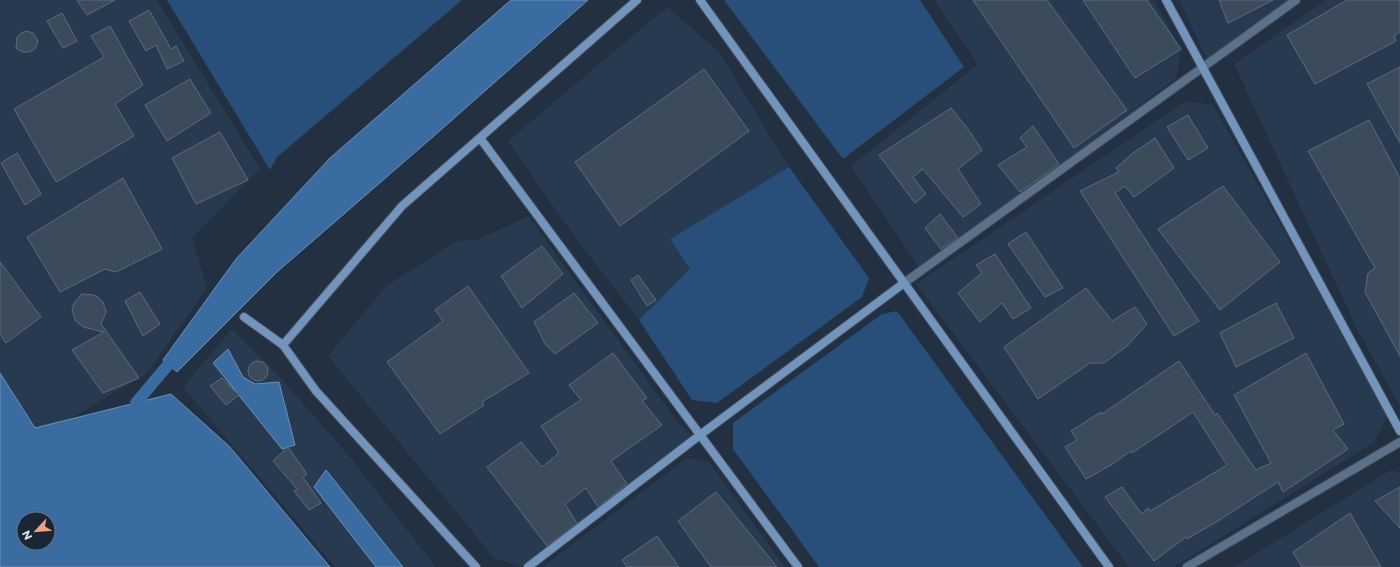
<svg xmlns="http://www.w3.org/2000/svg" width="1400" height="567" font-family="Montserrat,sans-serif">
  <rect width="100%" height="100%" fill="#223041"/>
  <g fill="#283a50">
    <path d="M 0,0 L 157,0 L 260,169 L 192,238 L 207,288 L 146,374 L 66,421 L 35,428 L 0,373 Z"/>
    <path d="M 934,0 L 1154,0 L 1181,49 L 1176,78 L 921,270 L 851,166 L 978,64 Z"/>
    <path d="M 1179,0 L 1293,0 L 1209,64 Z"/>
    <path d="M 1326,0 L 1400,0 L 1400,406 L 1357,329 L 1234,64 Z"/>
    <path d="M 667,7 L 719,52 L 789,167 L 670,239 L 690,269 L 639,320 L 569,229 L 508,141 Z"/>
    <path d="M 1186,101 L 1213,105 L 1388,415 L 1373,443 L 1174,567 L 1129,567 L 916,284 Z"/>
    <path d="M 528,216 L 679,424 L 691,436 L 528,567 L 524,567 L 494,558 L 328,356 L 386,286 L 457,241 L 480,239 Z"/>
    <path d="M 232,329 L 279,376 L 350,457 L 436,567 L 335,567 L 183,387 Z"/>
    <path d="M 687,458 L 709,462 L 785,567 L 542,567 Z"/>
    <path d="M 1391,470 L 1400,472 L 1400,567 L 1234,567 Z"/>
  </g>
  <g fill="#284f7a">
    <path d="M 167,0 L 462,0 L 277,157 L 270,170 Z"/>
    <path d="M 724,0 L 920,0 L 964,67 L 843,159 Z"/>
    <path d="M 789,167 L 869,278 L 862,297 L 717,403 L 692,400 L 639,320 L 690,269 L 670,239 Z"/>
    <path d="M 897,311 L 1083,567 L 819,567 L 733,449 L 733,423 L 882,314 Z"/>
  </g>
  <g fill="#3a6ca2" stroke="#6b91ba" fill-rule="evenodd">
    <path d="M 511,0 L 588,0 L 435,135 L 277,272 L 177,372 L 163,360 L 236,259 L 330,158 Z"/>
    <path d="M 228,349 L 243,377 L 255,384 L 279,382 L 295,445 L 282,449 L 213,363 Z"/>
    <path d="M 0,373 L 35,428 L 171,394 L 230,447 L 330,567 L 0,567 ZM 24,519 L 48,519 L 48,543 L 24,543 Z"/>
    <path d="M 326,470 L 403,567 L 376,567 L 314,487 Z"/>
  </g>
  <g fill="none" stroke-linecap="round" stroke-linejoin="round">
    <path stroke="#3a6ca2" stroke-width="12" d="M 136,403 L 178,353"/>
  </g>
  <g fill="#3b4b5c" stroke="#5c6c7f">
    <path d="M 77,0 L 115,0 L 87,15 Z"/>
    <path d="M 973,0 L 1047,0 L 1127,110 L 1074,148 Z"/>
    <path d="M 1083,0 L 1147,0 L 1181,49 L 1135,78 Z"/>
    <path d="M 1219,0 L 1273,0 L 1228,23 Z"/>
    <path d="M 1347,0 L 1400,0 L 1400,32 L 1394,36 L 1396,41 L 1315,84 L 1287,35 Z"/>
    <path d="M 149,10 L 171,49 L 176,46 L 184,61 L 167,69 L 156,45 L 146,51 L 129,21 Z"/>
    <path d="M 62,13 L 77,41 L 63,48 L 47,21 Z"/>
    <path d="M 110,26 L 143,85 L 115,104 L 134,136 L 56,182 L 14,109 L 104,57 L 91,36 Z"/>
    <path d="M 26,31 L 33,33 L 37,39 L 38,42 L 35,49 L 29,52 L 22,52 L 16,48 L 17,37 L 20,34 Z"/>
    <path d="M 1400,67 L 1400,143 L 1367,84 Z"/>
    <path d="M 704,69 L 749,131 L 620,226 L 575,162 Z"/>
    <path d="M 190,79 L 211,113 L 167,141 L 145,105 Z"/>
    <path d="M 951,108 L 968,129 L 982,150 L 958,169 L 981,204 L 963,217 L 923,169 L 913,177 L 926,194 L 915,203 L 879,155 Z"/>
    <path d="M 1188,115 L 1208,148 L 1188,160 L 1167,127 Z"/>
    <path d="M 1369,120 L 1400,178 L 1400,356 L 1365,292 L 1368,273 L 1375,268 L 1308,151 Z"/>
    <path d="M 1033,126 L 1059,164 L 1020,192 L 998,165 L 1027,147 L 1020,138 Z"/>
    <path d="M 220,132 L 248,180 L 196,204 L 172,158 Z"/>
    <path d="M 1155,138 L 1174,168 L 1134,197 L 1125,186 L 1115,193 L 1199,321 L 1174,336 L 1080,191 L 1119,172 L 1116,168 L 1133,153 Z"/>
    <path d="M 17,153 L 41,194 L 25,205 L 1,163 Z"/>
    <path d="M 123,178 L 162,249 L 116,272 L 105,269 L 60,292 L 27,237 Z"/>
    <path d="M 1223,186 L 1280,262 L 1220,310 L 1158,229 Z"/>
    <path d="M 940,214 L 958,238 L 941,249 L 925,228 Z"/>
    <path d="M 1026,232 L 1063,288 L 1045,297 L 1008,244 Z"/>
    <path d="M 542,246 L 563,274 L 522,308 L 501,276 Z"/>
    <path d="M 995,254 L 1031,308 L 1013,319 L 1002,303 L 980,322 L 958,293 L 982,273 L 976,265 Z"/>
    <path d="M 0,262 L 41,317 L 6,343 L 0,334 Z"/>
    <path d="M 638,275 L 656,300 L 647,306 L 631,280 Z"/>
    <path d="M 468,286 L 529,373 L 482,402 L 484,405 L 440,434 L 387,362 L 443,321 L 435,310 Z"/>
    <path d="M 1086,288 L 1112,321 L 1135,307 L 1147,324 L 1127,346 L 1104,363 L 1090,363 L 1038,399 L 1004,347 Z"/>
    <path d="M 140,292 L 160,324 L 143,336 L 125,301 Z"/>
    <path d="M 574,293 L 598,323 L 555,354 L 546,345 L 534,322 Z"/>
    <path d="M 82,294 L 94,295 L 99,298 L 103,302 L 106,312 L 101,324 L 139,378 L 103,393 L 72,350 L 104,332 L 83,327 L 75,320 L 72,309 L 74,303 Z"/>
    <path d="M 1276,303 L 1294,338 L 1236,367 L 1220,333 Z"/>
    <path d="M 613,353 L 647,398 L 642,401 L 662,425 L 611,461 L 627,484 L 598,507 L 586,488 L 565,504 L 577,523 L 547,546 L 487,467 L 521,442 L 542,467 L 559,453 L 541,426 L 581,400 L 569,385 Z"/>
    <path d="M 1306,353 L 1344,424 L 1333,430 L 1348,449 L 1283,492 L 1278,482 L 1218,521 L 1187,539 L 1186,537 L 1154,561 L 1105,497 L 1122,487 L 1142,514 L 1148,508 L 1150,511 L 1227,465 L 1193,412 L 1132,453 L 1131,451 L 1111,465 L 1086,479 L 1065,447 L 1077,440 L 1071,431 L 1101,412 L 1102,414 L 1179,361 L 1215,415 L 1217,413 L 1256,470 L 1271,463 L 1234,395 Z"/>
    <circle cx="258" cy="371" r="10"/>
    <path d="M 222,378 L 239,395 L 226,405 L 210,386 Z"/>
    <path d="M 288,447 L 307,474 L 303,477 L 321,503 L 309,510 L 294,491 L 297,489 L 273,461 Z"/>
    <path d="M 1400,487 L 1400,528 L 1375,501 Z"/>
    <path d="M 716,492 L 777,567 L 711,567 L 678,521 Z"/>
    <path d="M 1350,513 L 1381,567 L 1302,567 L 1293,552 Z"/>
    <path d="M 657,536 L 679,567 L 627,567 L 622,560 Z"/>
  </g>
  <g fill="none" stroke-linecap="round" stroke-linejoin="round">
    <defs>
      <g id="street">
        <path d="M 904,283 L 1296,0"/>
        <path d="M 1187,567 L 1400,442"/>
      </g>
      <g id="secondary">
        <path d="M 700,0 L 1109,567"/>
        <path d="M 1166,0 L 1400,431"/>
        <path d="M 480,138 L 798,567"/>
        <path d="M 244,317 L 283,345 L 316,391 L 476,567"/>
        <path d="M 283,345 L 402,206 L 637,0"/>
        <path d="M 528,567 L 700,435 L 904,283"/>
      </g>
    </defs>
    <use href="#street" stroke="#404d5d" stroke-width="10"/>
    <use href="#secondary" stroke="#404d5d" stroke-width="10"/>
    <use href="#street" stroke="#5b7189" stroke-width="8"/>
    <use href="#secondary" stroke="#7395bc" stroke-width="8"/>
  </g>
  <g transform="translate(36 531) rotate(244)"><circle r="19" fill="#182636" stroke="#677381"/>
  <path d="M0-3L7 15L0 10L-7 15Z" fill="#f2a080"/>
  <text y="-6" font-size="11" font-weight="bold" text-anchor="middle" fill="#dde6f1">N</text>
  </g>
</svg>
